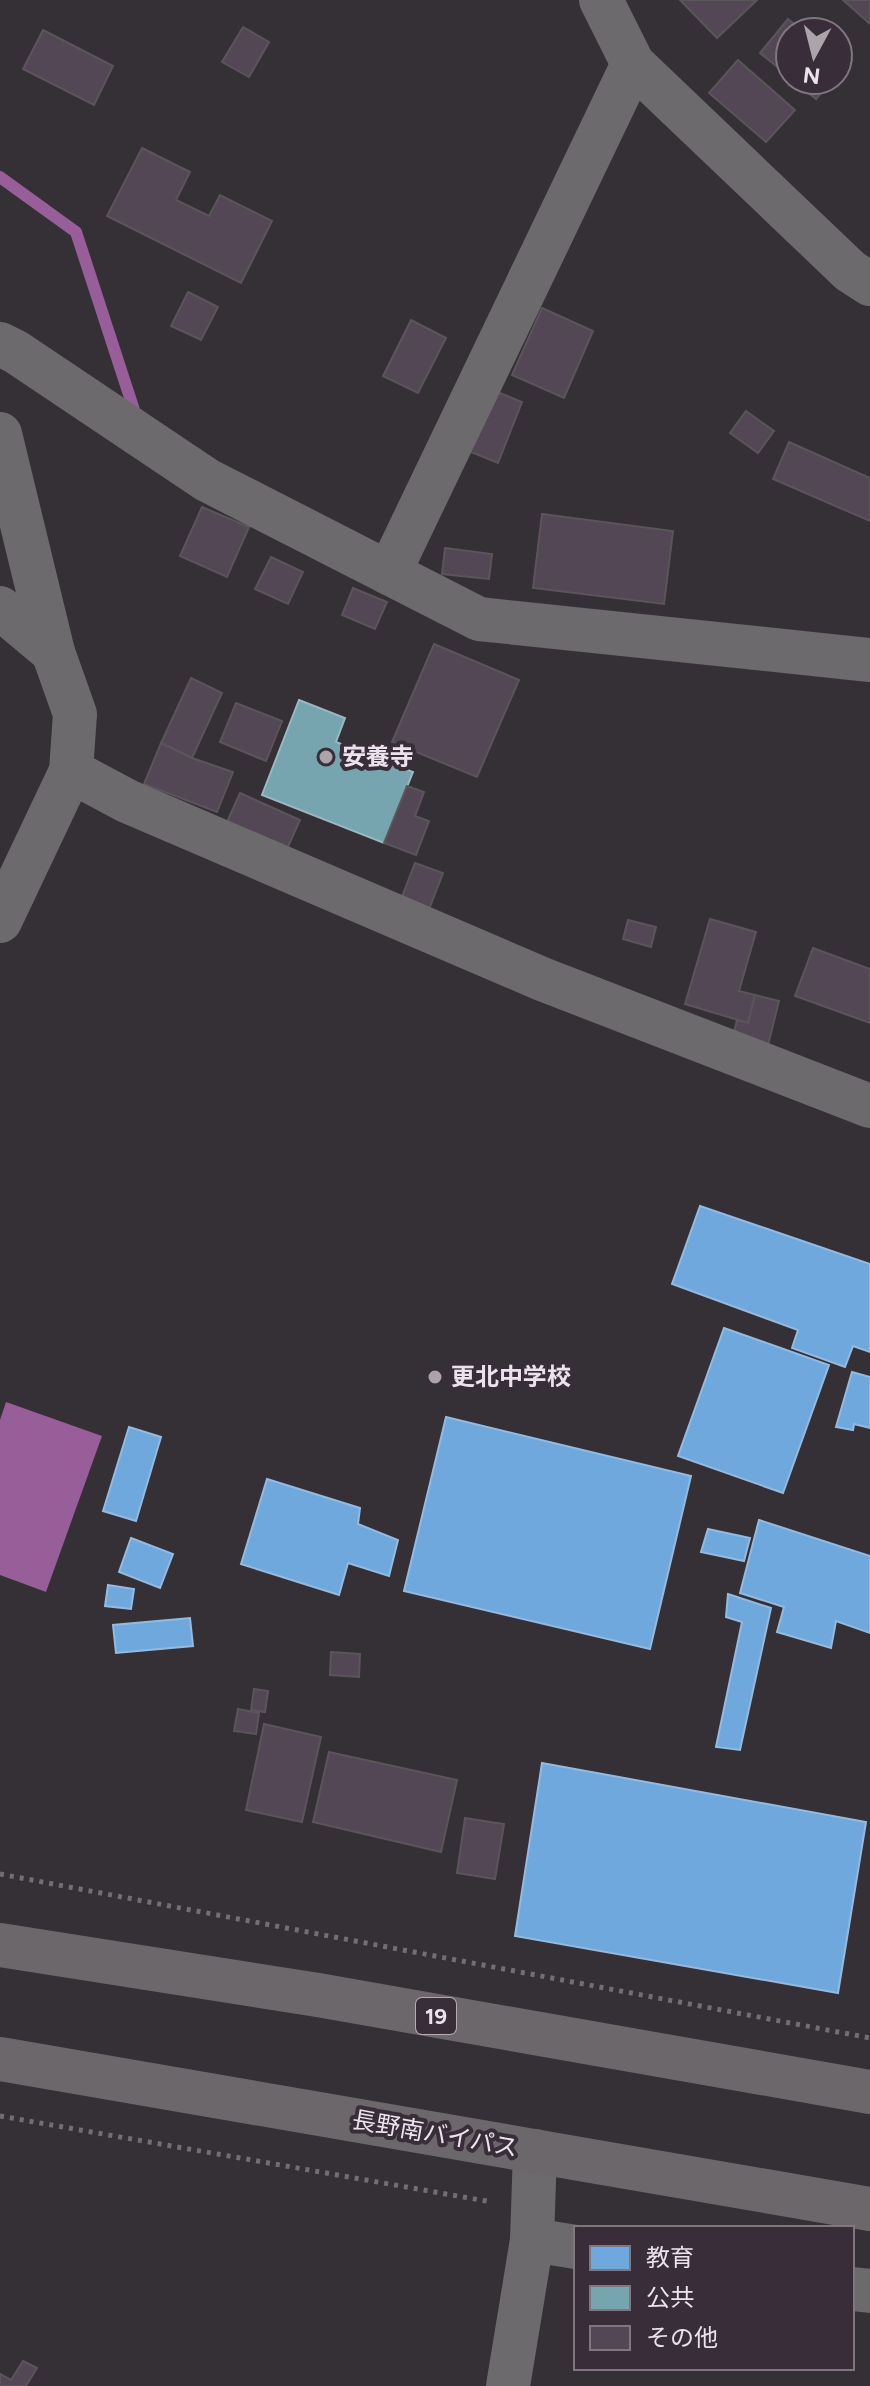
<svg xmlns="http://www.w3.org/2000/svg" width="870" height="2386" font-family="Figtree,'Noto Sans JP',sans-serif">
  <rect width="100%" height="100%" fill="#353035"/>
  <path fill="#975e99" d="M 6,1402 L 102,1436 L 46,1592 L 0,1575 L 0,1420 Z"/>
  <g fill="#6fa8dc" stroke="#94bae0" stroke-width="2">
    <path d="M 700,1206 L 870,1264 L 870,1352 L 853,1346 L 845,1367 L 792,1348 L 798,1330 L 672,1284 Z"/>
    <path d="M 724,1328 L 829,1365 L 783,1493 L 678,1456 Z"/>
    <path d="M 852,1372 L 870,1377 L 870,1428 L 854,1424 L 853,1430 L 836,1427 Z"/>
    <path d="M 446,1417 L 691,1476 L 650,1649 L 404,1591 Z"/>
    <path d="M 129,1427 L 161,1437 L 136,1521 L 103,1511 Z"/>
    <path d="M 267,1479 L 360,1508 L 358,1524 L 398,1540 L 389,1576 L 348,1563 L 339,1595 L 241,1564 Z"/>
    <path d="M 759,1520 L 870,1556 L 870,1633 L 836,1621 L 831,1648 L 777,1632 L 784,1607 L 740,1593 Z"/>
    <path d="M 708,1529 L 750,1538 L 744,1561 L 701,1552 Z"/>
    <path d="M 131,1538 L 173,1554 L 160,1588 L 119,1572 Z"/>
    <path d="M 108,1585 L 134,1589 L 131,1609 L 105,1606 Z"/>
    <path d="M 728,1594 L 771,1608 L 740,1750 L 716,1747 L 742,1622 L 726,1617 Z"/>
    <path d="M 190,1618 L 193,1646 L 116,1653 L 113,1625 Z"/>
    <path d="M 542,1763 L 866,1822 L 838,1993 L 515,1936 Z"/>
  </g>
  <path fill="#76a5af" stroke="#99b8c1" stroke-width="2" d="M 299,700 L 345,718 L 336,742 L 413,772 L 384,843 L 262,795 Z"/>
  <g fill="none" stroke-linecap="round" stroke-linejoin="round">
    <path stroke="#975e99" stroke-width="12" d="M 0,177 L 76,232 L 135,413 L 139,415"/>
  </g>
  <g fill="#544755" stroke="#5a555a" stroke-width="2">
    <path d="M 680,0 L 757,0 L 717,38 Z"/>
    <path d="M 843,0 L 870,0 L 870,24 Z"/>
    <path d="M 788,19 L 804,32 L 790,32 L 790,77 L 760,53 Z"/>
    <path d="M 243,27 L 269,42 L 249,77 L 222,62 Z"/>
    <path d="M 43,30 L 113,66 L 94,105 L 23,69 Z"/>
    <path d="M 738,60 L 795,110 L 766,142 L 709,93 Z"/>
    <path d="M 793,80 L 832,80 L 816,99 Z"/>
    <path d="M 142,148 L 190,172 L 176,200 L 209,216 L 220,195 L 272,221 L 241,283 L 107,216 Z"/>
    <path d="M 188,292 L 218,307 L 201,340 L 171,326 Z"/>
    <path d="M 542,308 L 593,331 L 564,398 L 512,375 Z"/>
    <path d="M 411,320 L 446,338 L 418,393 L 383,376 Z"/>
    <path d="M 485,387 L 522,402 L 498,463 L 461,448 Z"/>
    <path d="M 746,411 L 774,431 L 758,453 L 730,433 Z"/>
    <path d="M 789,442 L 870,478 L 870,521 L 773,479 Z"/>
    <path d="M 202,507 L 249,527 L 227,577 L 180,556 Z"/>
    <path d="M 542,514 L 673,531 L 664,604 L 533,588 Z"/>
    <path d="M 445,548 L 492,554 L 489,579 L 442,574 Z"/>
    <path d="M 271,557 L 303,572 L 288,604 L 255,589 Z"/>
    <path d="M 353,588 L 387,602 L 375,629 L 342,615 Z"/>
    <path d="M 434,644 L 519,680 L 477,777 L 392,742 Z"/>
    <path d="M 191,678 L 222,693 L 192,758 L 161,743 Z"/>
    <path d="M 236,703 L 282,721 L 266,761 L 220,742 Z"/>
    <path d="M 161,743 L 192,758 L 233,772 L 217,812 L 144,784 Z"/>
    <path d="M 407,786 L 424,792 L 415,816 L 429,821 L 416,855 L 384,843 Z"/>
    <path d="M 240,793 L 300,820 L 287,849 L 227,822 Z"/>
    <path d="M 415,863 L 443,873 L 428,912 L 400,902 Z"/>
    <path d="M 710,919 L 756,932 L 739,991 L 755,995 L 748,1023 L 685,1004 Z"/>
    <path d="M 628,920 L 656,927 L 651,947 L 623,939 Z"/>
    <path d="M 813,948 L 870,969 L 870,1023 L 795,996 Z"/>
    <path d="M 755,995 L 779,1001 L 766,1053 L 731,1045 L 737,1020 L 748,1023 Z"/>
    <path d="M 331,1652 L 360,1654 L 359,1677 L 330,1675 Z"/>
    <path d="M 254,1689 L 268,1691 L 265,1712 L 251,1710 Z"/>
    <path d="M 238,1709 L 259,1713 L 256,1734 L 234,1731 Z"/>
    <path d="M 264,1724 L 321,1737 L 302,1822 L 246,1810 Z"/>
    <path d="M 329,1752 L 457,1780 L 441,1852 L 313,1822 Z"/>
    <path d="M 465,1818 L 504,1824 L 495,1879 L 457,1873 Z"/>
    <path d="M 23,2361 L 37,2368 L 26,2386 L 0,2386 L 0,2374 L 11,2380 Z"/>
  </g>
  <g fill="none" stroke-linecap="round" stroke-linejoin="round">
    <g stroke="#716f71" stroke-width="5" stroke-dasharray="4 6" stroke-linecap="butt">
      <path d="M 0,1874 L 870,2038"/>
      <path d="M 0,2116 L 492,2202"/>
    </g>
    <g stroke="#6c6a6c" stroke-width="44">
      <path d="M 601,0 L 633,64 L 850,271 L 870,284"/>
      <path d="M 0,344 L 16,352 L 207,480 L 479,619 L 870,660"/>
      <path d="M 0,434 L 53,652 L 75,714 L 71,771 L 0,921"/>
      <path d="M 389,573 L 633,64"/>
      <path d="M 0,608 L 53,652"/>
      <path d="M 71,771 L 127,801 L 542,979 L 870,1106"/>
      <path d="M 532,2240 L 576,2247"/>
      <path d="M 852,2289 L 870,2291"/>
      <path d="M 508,2386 L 532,2240 L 535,2151"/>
    </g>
    <g stroke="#6c676b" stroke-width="44">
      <path d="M 0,1945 L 318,1995 L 870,2092"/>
      <path d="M 0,2059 L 870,2209"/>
    </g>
  </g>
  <g fill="#aba4ab" stroke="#382d38" stroke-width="3">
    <circle cx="326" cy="757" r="8"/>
    <circle cx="435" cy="1377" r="8"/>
  </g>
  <g text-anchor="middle" stroke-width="8" stroke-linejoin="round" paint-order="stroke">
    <rect fill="#382d38" stroke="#b5acb5" stroke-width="2" x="416" y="1998" width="40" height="36" rx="6"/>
    <g font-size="22" font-weight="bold" fill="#ebe3eb">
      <text x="436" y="2024">19</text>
    </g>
    <g font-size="24" font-weight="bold" fill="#ebe3eb" stroke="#382d38" text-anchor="start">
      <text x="342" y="765">安養寺</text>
      <text x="451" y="1385">更北中学校</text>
    </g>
    <g font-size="24" fill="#ebe3eb" stroke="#382d38">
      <text transform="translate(435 2134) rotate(10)" y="8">長野南バイパス</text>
    </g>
  </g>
  <rect x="574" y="2226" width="280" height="144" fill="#382d38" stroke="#807680" stroke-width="2"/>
  <rect x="590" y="2246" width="40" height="24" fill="#6fa8dc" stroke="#807680" stroke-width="2"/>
  <text x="646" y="2266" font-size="24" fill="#ebe3eb">教育</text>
  <rect x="590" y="2286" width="40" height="24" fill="#76a5af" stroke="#807680" stroke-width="2"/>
  <text x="646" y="2306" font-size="24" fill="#ebe3eb">公共</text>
  <rect x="590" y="2326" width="40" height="24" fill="#544755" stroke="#807680" stroke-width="2"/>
  <text x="646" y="2346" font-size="24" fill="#ebe3eb">その他</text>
  <g transform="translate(814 56) rotate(187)"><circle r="38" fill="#382d38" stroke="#807680" stroke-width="2"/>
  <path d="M0-6L14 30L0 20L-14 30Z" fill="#aba4ab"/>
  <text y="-12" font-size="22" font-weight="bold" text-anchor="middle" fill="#ebe3eb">N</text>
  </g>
</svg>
